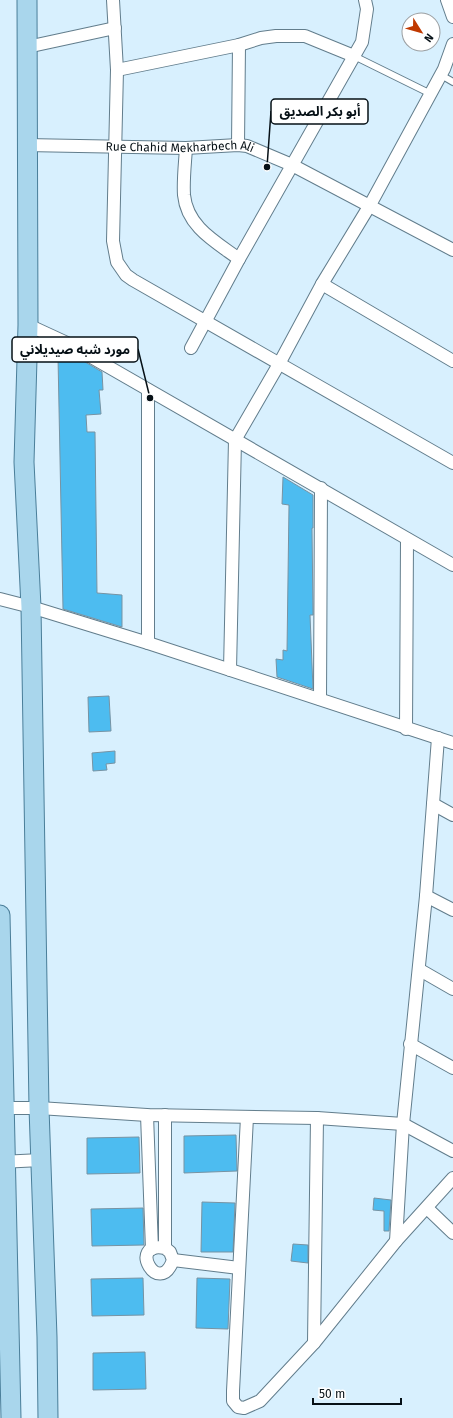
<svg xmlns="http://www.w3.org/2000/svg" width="453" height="1418" font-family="'Fira Sans','Noto Sans Arabic',sans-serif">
  <rect width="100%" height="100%" fill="#d8f0fe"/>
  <g fill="#4dbcf0" stroke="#7793a3">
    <path d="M 65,350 L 102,372 L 103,390 L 99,390 L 101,414 L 86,415 L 87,432 L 95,432 L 97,593 L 122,595 L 122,627 L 63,609 L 58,357 Z"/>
    <path d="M 283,477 L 313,495 L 313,528 L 312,528 L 313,615 L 310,615 L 313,689 L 277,677 L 276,659 L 283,660 L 283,650 L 287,651 L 289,505 L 282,504 Z"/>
    <path d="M 109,696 L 111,731 L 89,732 L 88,697 Z"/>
    <path d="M 115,751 L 115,763 L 106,764 L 107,770 L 93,771 L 92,753 Z"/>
    <path d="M 236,1135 L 237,1171 L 184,1173 L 184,1136 Z"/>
    <path d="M 139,1137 L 140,1173 L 87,1174 L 87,1138 Z"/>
    <path d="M 374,1198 L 391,1200 L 389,1231 L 384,1231 L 384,1211 L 373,1210 Z"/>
    <path d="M 202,1202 L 235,1203 L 233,1252 L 201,1252 Z"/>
    <path d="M 143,1208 L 144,1245 L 92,1246 L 91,1209 Z"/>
    <path d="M 293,1244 L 308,1245 L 308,1263 L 291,1261 Z"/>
    <path d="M 143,1278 L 144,1315 L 92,1316 L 91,1279 Z"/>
    <path d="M 197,1278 L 230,1279 L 228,1329 L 196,1328 Z"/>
    <path d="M 145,1352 L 146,1389 L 93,1390 L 93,1353 Z"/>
  </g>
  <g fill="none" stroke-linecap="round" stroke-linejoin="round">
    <defs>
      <g id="lane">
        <path d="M 354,56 L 431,94"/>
        <path d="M 441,75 L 453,82"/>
      </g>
      <g id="street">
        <path d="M 113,0 L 117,70 L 113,241 L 117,262 L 126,275 L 133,280 L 453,463"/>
        <path d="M 447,0 L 453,17"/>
        <path d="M 27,47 L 115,28"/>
        <path d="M 117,70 L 239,45 L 261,38 L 276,36 L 305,36 L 354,56"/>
        <path id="s1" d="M 26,145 L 186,148 L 238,145 L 247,146 L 292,165 L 453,250"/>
        <path d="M 238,145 L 239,45"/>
        <path d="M 186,148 C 185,164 183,180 184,195 C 187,227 216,242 239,259"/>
        <path d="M 322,284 L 453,361"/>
        <path d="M 28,325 L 67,343 L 453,565"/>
        <path d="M 191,348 L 239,259 L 362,42 L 367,9 L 365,0"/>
        <path d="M 0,599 L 31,607 L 148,643 L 453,743"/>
        <path d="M 148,643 L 148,390"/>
        <path d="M 230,670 L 235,440 L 279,364 L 322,284 L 370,205 L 444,69 L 453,44"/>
        <path d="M 320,699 L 321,488"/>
        <path d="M 406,729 L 407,539"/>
        <path d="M 433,804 L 453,815"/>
        <path d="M 426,896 L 453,910"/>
        <path d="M 420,970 L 453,989"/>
        <path d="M 410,1044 L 453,1068"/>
        <path d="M 5,1108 L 39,1108 L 147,1115 L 317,1118 L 403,1124 L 453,1151"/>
        <path d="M 147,1115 L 152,1249"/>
        <path d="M 165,1115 L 165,1248 L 170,1252 L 173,1260 C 159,1299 126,1241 165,1248"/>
        <path d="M 247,1117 L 233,1391 L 233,1401 L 238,1407 L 244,1408 L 260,1401 L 314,1343 L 396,1241 L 453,1178"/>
        <path d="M 0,1162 L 41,1160"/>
        <path d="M 427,1208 L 453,1233"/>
        <path d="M 396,1241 L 403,1124 L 426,896 L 438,738"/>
        <path d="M 173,1260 L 239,1268"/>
        <path d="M 314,1343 L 317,1118"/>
      </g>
      <g id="primary">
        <path d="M 27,0 L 28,325 L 24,462 L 31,607 L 39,1108 L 47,1337 L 48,1418"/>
        <path d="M 0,915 L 11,1418"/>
      </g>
    </defs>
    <use href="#lane" stroke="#627d8c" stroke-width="8"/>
    <use href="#street" stroke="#627d8c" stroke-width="14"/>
    <use href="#primary" stroke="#4a7e99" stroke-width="21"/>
    <use href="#lane" stroke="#fff" stroke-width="6"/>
    <use href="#street" stroke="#fff" stroke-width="12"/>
    <use href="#primary" stroke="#a9d6ec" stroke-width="19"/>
  </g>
  <g text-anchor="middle" stroke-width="3" stroke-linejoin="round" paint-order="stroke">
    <g font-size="12" fill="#061016" stroke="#fff">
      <text dy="4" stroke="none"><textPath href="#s1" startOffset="154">Rue Chahid Mekharbech Ali</textPath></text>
    </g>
  </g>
  <path fill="none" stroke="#061016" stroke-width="1.5" d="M267 167L271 111M150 398L138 349"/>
  <g fill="#061016" stroke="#fff" stroke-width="1.5">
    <circle cx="267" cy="167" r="4"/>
    <circle cx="150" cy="398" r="4"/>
  </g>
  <g fill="#fff" stroke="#061016" stroke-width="1.5">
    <rect x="271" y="99" width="97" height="25" rx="4"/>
    <rect x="12" y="337" width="126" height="25" rx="4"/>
  </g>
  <g font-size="13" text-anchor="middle" font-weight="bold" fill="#061016">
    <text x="320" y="116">أبو بكر الصديق</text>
    <text x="75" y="354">مورد شبه صيديلاني</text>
  </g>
  <g transform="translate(421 32) rotate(127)"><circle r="19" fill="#ffffff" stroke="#9b9fa2"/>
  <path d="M0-3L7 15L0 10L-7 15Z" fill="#c03900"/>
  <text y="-6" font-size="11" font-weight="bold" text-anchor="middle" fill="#061016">N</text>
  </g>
  <path d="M313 1398v6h88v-6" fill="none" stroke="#061016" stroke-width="2"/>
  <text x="319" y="1398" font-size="12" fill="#061016" stroke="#ffffff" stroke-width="3" paint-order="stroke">50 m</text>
</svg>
